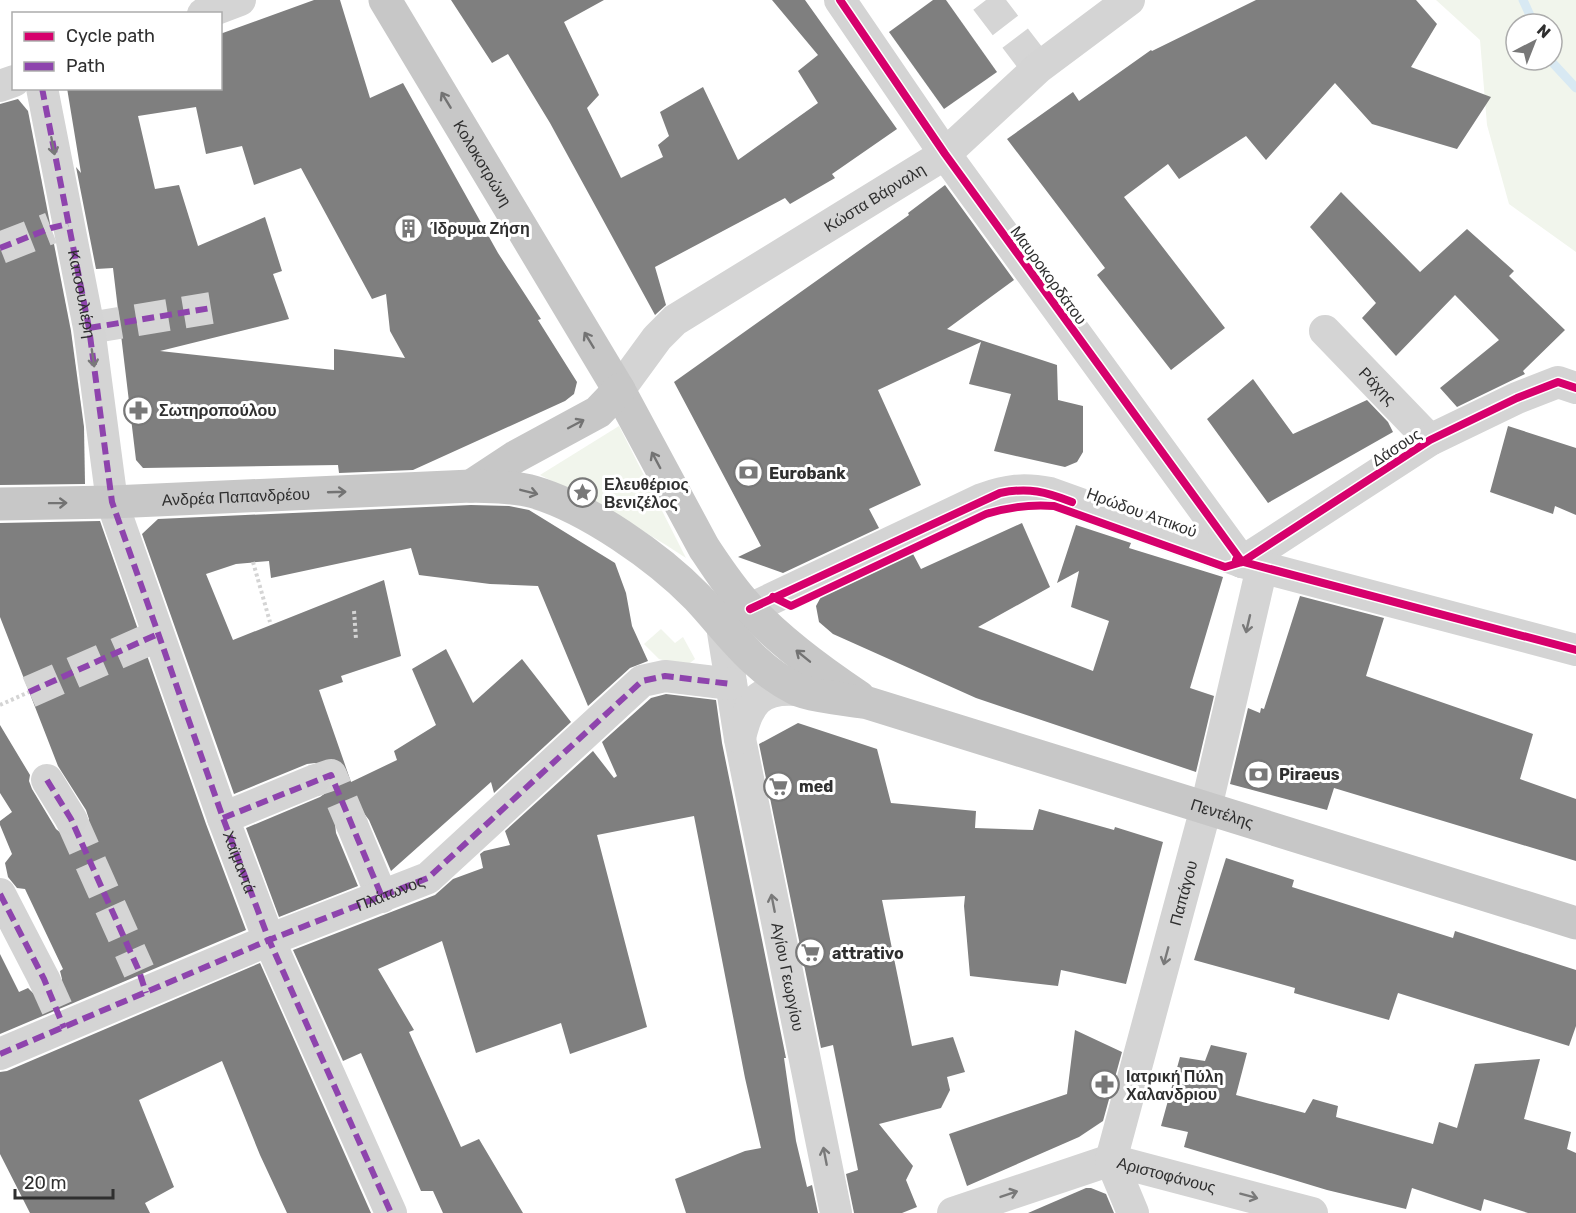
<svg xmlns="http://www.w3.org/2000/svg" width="1576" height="1213" font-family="Rubik,sans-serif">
  <rect width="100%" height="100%" fill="#fff"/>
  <g fill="#f1f5ec" fill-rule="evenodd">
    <path d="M 1436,0 L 1576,0 L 1576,252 L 1509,204 L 1487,125 L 1480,40 ZM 1516,24 L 1552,24 L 1552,60 L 1516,60 Z"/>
    <path d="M 619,426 L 686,558 C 639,527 591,500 540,475 Z"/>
    <path d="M 661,629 L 675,643 L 683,637 L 695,659 L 686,666 L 659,659 L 644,644 Z"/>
  </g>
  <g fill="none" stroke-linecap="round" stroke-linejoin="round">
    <g stroke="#d8e9f3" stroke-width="9">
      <path d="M 1523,0 L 1534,24"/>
      <path d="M 1550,60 L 1576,88"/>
    </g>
  </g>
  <g fill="#7f7f7f" fill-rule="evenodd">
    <path d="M 314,0 L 340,0 L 370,98 L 403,83 L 498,253 L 541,319 L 538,320 L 577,382 L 574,394 L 565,401 L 413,470 L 339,473 L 338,465 L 143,468 L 136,460 L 113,268 L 96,269 L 76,167 L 81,173 L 67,88 L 220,88 L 220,34 ZM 196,107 L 206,154 L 242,146 L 254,185 L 301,168 L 372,299 L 386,294 L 390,331 L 405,358 L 334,349 L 334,370 L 160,351 L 289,319 L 273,274 L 282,271 L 265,217 L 198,246 L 179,185 L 155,189 L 138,116 Z"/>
    <path d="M 451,0 L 604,0 L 564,22 L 599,95 L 587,108 L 621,178 L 663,157 L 658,145 L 669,136 L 660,112 L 703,87 L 738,160 L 818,103 L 798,71 L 818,55 L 772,0 L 805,0 L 897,129 L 832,174 L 835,178 L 790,204 L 785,198 L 655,267 L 666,305 L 655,315 L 550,123 L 508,54 L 492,63 Z"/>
    <path d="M 933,0 L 946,0 L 997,72 L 944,109 L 889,32 Z"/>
    <path d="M 1256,0 L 1416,0 L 1437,24 L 1411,67 L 1491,97 L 1457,149 L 1372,124 L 1335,83 L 1266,160 L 1246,136 L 1179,179 L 1168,164 L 1124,197 L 1225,328 L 1171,370 L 1097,275 L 1105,268 L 1007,139 L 1073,92 L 1079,101 L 1151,50 L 1152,51 Z"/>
    <path d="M 18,99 L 28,111 L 71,331 L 84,427 L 85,484 L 0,485 L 0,104 Z"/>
    <path d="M 945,185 L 1014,280 L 947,329 L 1057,365 L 1058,400 L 1083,406 L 1083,452 L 1077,462 L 1065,467 L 994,451 L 1011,394 L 969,384 L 981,342 L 878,390 L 921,485 L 869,509 L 879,528 L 783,573 L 738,557 L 761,546 L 674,382 L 909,215 L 908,213 Z"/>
    <path d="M 1341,192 L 1420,272 L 1467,229 L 1514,271 L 1509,276 L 1565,330 L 1523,371 L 1525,374 L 1457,407 L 1440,388 L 1499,340 L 1455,295 L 1396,356 L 1362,318 L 1376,303 L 1310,227 Z"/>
    <path d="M 1253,379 L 1293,434 L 1367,400 L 1388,422 L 1393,432 L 1268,503 L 1207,419 Z"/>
    <path d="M 1508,426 L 1576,448 L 1576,515 L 1555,506 L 1553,514 L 1490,492 Z"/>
    <path d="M 471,505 L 509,506 L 529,510 L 615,563 L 626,593 L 632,626 L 648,661 L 630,668 L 588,706 L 538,586 L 490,584 L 419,575 L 411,548 L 271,578 L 269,561 L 236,564 L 206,574 L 233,640 L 384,580 L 401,656 L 341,676 L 343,682 L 319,690 L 351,782 L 397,760 L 394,751 L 436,725 L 412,669 L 446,649 L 473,703 L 522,659 L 571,722 L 494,793 L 491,782 L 391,871 L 369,820 L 363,812 L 356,809 L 346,811 L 339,816 L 335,824 L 336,833 L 358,886 L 279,917 L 246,828 L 320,797 L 327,792 L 331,784 L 330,775 L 323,766 L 315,763 L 307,764 L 234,794 L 142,534 L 158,519 Z"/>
    <path d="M 100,521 L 206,824 L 246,930 L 0,1034 L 0,954 L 19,992 L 28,988 L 34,994 L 43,997 L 53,995 L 59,988 L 62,979 L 60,971 L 63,969 L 25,889 L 17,888 L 8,877 L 5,863 L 12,854 L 0,825 L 0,821 L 12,812 L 0,793 L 0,725 L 30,775 L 29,781 L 32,789 L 56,829 L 63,835 L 71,837 L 80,835 L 86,828 L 89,819 L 86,810 L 58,766 L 0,617 L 0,523 Z"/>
    <path d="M 1022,523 L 1050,587 L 978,627 L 1093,671 L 1109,621 L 1071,607 L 1079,571 L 1057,583 L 1076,525 L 1131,543 L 1129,548 L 1223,577 L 1190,688 L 1214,696 L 1196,772 L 976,698 L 833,634 L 819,622 L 816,606 L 822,595 L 912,552 L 921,569 Z"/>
    <path d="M 1300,596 L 1384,618 L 1366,676 L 1533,734 L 1520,779 L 1576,799 L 1576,861 L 1334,788 L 1327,810 L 1230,784 L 1248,708 L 1260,713 L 1261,708 L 1264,709 Z"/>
    <path d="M 666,694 L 716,700 L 722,743 L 786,1058 L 784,1058 L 796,1141 L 807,1187 L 812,1185 L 818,1213 L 686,1213 L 675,1179 L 745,1151 L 761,1148 L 745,1078 L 694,816 L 597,835 L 647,1027 L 570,1054 L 561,1023 L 476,1053 L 442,941 L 378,969 L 414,1030 L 409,1032 L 461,1147 L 479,1139 L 523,1213 L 443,1213 L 433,1191 L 421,1191 L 361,1053 L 343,1061 L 293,950 L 435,895 L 453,879 L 483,868 L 480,854 L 484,851 L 510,845 L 505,831 L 593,751 L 614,778 L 617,776 L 602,742 L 651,698 Z"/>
    <path d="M 798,723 L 877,749 L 891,803 L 976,811 L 975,828 L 1033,830 L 1039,809 L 1114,830 L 1115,827 L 1163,842 L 1126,984 L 1061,970 L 1058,986 L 970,976 L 964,906 L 965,896 L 882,900 L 912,1046 L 953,1037 L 965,1072 L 947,1077 L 950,1090 L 941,1108 L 879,1124 L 913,1166 L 906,1180 L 917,1207 L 902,1213 L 854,1213 L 846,1174 L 858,1170 L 833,1045 L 821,1048 L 759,744 Z"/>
    <path d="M 1226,858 L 1294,880 L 1292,887 L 1453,938 L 1455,931 L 1576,970 L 1576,1026 L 1569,1046 L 1398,993 L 1389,1020 L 1294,993 L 1295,988 L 1194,960 Z"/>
    <path d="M 260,963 L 371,1213 L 287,1213 L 260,1155 L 222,1061 L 139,1100 L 174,1187 L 145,1203 L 150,1213 L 30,1213 L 0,1154 L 0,1072 L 7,1071 Z"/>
    <path d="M 1075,1030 L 1122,1052 L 1103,1121 L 1079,1137 L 967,1186 L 949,1134 L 1067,1094 Z"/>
    <path d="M 1211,1045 L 1247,1053 L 1236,1095 L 1305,1113 L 1313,1099 L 1338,1106 L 1336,1117 L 1433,1144 L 1439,1122 L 1457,1128 L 1475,1064 L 1540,1059 L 1524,1119 L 1571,1132 L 1567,1149 L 1576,1153 L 1576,1213 L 1528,1213 L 1484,1199 L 1481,1211 L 1412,1188 L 1406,1209 L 1327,1190 L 1184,1147 L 1188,1132 L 1161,1126 L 1180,1057 L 1205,1061 Z"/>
    <path d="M 1086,1188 L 1091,1188 L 1106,1194 L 1114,1213 L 1028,1213 Z"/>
  </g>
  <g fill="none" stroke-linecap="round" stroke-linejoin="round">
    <g stroke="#d5d5d5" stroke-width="32" stroke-dasharray="32 16" stroke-linecap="butt">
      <path d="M 986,0 L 1038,68"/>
      <path d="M 0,248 L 51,228"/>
      <path d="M 89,328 L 211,308"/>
      <path d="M 29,692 L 148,640"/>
      <path d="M 313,781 L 331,775 L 353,827"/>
      <path d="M 71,819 L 139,971"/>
      <path d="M 44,979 L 57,1008"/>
    </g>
    <g stroke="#d4d4d4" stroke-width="4" stroke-dasharray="3 3" stroke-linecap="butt">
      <path d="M 253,562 L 270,622"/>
      <path d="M 354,611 L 356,639"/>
      <path d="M 0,705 L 29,692"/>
    </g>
    <g stroke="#d4d4d4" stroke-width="32">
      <path d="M 840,0 L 945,154 L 1242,562"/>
      <path d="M 203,14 L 240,0"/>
      <path d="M 0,86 L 14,81"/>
      <path id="s1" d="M 42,88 L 89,328 L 112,502 L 223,818 L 269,940 L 391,1213"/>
      <path id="s2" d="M 1325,331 L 1430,440"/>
      <path id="s3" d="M 619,390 L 657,338 L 675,320 L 945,154 L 1038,68 L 1129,0"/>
      <path d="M 1242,562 L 1430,440 L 1517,398 L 1558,382 L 1576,388"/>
      <path d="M 750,609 L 982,499 C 1008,490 1023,488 1050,493 L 1242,562 L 1576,650"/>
      <path id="s4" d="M 722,626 L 740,739 L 836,1213"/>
      <path d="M 740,738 C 748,703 759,687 797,690"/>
      <path d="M 47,780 L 71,819"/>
      <path d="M 223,818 L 313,781"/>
      <path d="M 353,827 L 382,897"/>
      <path d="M 0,894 L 44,979"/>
      <path id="s5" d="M 0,1054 L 269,940 L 428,878 L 642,681 L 665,676 L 731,684"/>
      <path id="s6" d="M 953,1213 L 1111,1160 L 1312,1213"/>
      <path id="s7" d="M 1133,1213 L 1111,1160 L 1206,808 L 1262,567"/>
    </g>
    <g stroke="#c7c7c7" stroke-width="33">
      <path id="s8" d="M 385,0 L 619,390 L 704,548 C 718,569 731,589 748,607 C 780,642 820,671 859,697"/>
      <path d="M 471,486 L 515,457 L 598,412 L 619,390"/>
      <path id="s9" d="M 0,504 L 112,502 L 471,486 C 492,487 513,486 534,492 C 588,508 658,557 697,597 C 728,630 754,669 796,689 C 810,696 850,700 868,703 L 1576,923"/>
    </g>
    <g stroke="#8e44ad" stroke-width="6" stroke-dasharray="12 6" stroke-linecap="butt">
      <path d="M 42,88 L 89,328 L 112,502 L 223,818 L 269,940 L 391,1213"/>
      <path d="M 0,248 L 51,228 L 68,224"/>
      <path d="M 89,328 L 211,308"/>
      <path d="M 29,692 L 158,634"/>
      <path d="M 47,780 L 71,819 L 139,971 L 146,993"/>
      <path d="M 223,818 L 331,775 L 382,897"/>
      <path d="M 0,894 L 44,979 L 64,1028"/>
      <path d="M 0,1054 L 269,940 L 428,878 L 642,681 L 665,676 L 731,684"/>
    </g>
    <defs>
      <g id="cycleway">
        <path d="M 840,0 L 945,154 L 1242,562"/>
        <path d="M 1236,560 L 1576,650"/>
        <path d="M 773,597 L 791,606 L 986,514 C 1009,507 1030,504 1054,506 L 1225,567 L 1242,562 L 1430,440 L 1517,398 L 1558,382 L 1576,388"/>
        <path d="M 750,609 L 1000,493 C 1029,487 1046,492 1072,502"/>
      </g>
    </defs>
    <use href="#cycleway" stroke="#fff" stroke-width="11"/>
    <use href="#cycleway" stroke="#d6006c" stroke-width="8"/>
  </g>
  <defs><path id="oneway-shaft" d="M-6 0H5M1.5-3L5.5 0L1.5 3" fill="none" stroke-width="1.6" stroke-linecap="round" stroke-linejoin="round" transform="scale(1.5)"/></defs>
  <g stroke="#737373">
    <use href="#oneway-shaft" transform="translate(446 100) rotate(-121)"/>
    <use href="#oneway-shaft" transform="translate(589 340) rotate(-121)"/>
    <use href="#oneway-shaft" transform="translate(576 424) rotate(-28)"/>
    <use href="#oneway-shaft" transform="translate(656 460) rotate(-118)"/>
    <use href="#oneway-shaft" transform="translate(337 492) rotate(-2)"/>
    <use href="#oneway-shaft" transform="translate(529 492) rotate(14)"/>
    <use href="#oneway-shaft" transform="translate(58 503) rotate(-1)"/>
    <use href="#oneway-shaft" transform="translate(803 656) rotate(-141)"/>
  </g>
  <g stroke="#797979">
    <use href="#oneway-shaft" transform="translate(53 146) rotate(79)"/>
    <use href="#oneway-shaft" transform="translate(93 358) rotate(82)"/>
    <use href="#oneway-shaft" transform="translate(1248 624) rotate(103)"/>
    <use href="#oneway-shaft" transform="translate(773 903) rotate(-101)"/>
    <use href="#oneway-shaft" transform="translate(1166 956) rotate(105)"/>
    <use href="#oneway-shaft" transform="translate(825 1156) rotate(-101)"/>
    <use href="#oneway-shaft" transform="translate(1009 1194) rotate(-19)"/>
    <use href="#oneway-shaft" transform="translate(1249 1196) rotate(15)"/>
  </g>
  <defs>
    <symbol id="building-ring" viewBox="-11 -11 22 22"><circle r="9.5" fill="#fff" stroke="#787878" stroke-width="1.5"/><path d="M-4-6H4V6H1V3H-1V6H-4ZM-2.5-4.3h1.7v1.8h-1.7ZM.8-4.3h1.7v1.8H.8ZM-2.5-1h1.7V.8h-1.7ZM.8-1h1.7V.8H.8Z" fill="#787878"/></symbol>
    <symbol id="pharmacy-ring" viewBox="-11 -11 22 22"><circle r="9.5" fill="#fff" stroke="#787878" stroke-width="1.5"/><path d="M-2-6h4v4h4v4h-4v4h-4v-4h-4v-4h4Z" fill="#787878"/></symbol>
    <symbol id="bank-ring" viewBox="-11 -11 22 22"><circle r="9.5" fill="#fff" stroke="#787878" stroke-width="1.5"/><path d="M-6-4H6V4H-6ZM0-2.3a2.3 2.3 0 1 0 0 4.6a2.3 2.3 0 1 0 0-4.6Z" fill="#787878"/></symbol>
    <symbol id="sight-ring" viewBox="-11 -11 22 22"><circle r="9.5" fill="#fff" stroke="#787878" stroke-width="1.5"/><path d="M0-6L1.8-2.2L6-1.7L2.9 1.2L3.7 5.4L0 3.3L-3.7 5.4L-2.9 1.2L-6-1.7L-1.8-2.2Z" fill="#787878"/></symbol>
    <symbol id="supermarket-ring" viewBox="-11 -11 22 22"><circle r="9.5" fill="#fff" stroke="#787878" stroke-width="1.5"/><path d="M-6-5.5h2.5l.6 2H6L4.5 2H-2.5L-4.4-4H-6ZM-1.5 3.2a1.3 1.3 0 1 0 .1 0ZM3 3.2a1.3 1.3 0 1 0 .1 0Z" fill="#787878"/></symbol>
  </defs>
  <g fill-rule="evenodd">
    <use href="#building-ring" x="392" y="212" width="33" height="33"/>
    <use href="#pharmacy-ring" x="122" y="394" width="33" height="33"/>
    <use href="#bank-ring" x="732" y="456" width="33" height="33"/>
    <use href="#sight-ring" x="566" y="476" width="33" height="33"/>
    <use href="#bank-ring" x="1242" y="758" width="33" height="33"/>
    <use href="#supermarket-ring" x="762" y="770" width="33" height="33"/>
    <use href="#supermarket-ring" x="794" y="936" width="33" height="33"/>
    <use href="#pharmacy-ring" x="1088" y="1068" width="33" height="33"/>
  </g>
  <g text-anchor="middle" stroke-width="6" stroke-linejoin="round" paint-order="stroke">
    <g font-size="16" fill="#2f2f2f" stroke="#fff">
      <text dy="6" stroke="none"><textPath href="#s8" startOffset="190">Κολοκοτρώνη</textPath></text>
      <text dy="6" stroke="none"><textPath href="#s3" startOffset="324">Κώστα Βάρναλη</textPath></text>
      <text transform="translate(1049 275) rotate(54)" y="6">Μαυροκορδάτου</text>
      <text dy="6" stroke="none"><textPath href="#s1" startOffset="210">Κατσουλιέρη</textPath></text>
      <text dy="6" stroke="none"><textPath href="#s2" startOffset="76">Ράχης</textPath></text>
      <text transform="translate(1396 447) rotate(-33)" y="6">Δάσους</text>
      <text dy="6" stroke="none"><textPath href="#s9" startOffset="236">Ανδρέα Παπανδρέου</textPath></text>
      <text transform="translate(1142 512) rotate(20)" y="6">Ηρώδου Αττικού</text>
      <text dy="6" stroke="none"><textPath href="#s9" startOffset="1311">Πεντέλης</textPath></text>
      <text dy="6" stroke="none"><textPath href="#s1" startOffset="802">Χαϊμαντά</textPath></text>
      <text dy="6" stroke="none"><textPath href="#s7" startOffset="334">Παπάγου</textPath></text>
      <text dy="6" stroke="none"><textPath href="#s5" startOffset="422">Πλάτωνος</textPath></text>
      <text dy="6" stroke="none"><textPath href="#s4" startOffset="357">Αγίου Γεωργίου</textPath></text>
      <text dy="6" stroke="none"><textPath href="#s6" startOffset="224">Αριστοφάνους</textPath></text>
    </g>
    <g font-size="16" font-weight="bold" fill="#2f2f2f" stroke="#fff" text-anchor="start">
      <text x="430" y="234">Ίδρυμα Ζήση</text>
      <text x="159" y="416">Σωτηροπούλου</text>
      <text x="769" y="479">Eurobank</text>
      <text x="604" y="490">Ελευθέριος<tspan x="604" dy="18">Βενιζέλος</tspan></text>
      <text x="1279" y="780">Piraeus</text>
      <text x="799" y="792">med</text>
      <text x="832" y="959">attrativo</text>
      <text x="1126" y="1082">Ιατρική Πύλη<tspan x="1126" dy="18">Χαλανδριου</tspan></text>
    </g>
  </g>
  <rect x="12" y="12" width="210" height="78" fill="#ffffff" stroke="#acacac" stroke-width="1.5"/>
  <rect x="24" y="32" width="30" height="9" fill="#d6006c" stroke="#acacac" stroke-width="1.5"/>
  <text x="66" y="42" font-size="18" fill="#2f2f2f">Cycle path</text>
  <rect x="24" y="62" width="30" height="9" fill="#8e44ad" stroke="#acacac" stroke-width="1.5"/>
  <text x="66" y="72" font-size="18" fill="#2f2f2f">Path</text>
  <g transform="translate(1534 42) rotate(42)"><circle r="28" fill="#ffffff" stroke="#acacac" stroke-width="1.5"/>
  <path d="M0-4.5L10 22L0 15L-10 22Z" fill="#787878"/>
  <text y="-9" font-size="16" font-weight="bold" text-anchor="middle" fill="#2f2f2f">N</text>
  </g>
  <path d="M15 1189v9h98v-9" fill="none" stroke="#2f2f2f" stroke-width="3"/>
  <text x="24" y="1189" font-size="18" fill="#2f2f2f" stroke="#ffffff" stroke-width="4.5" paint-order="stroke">20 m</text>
</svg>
